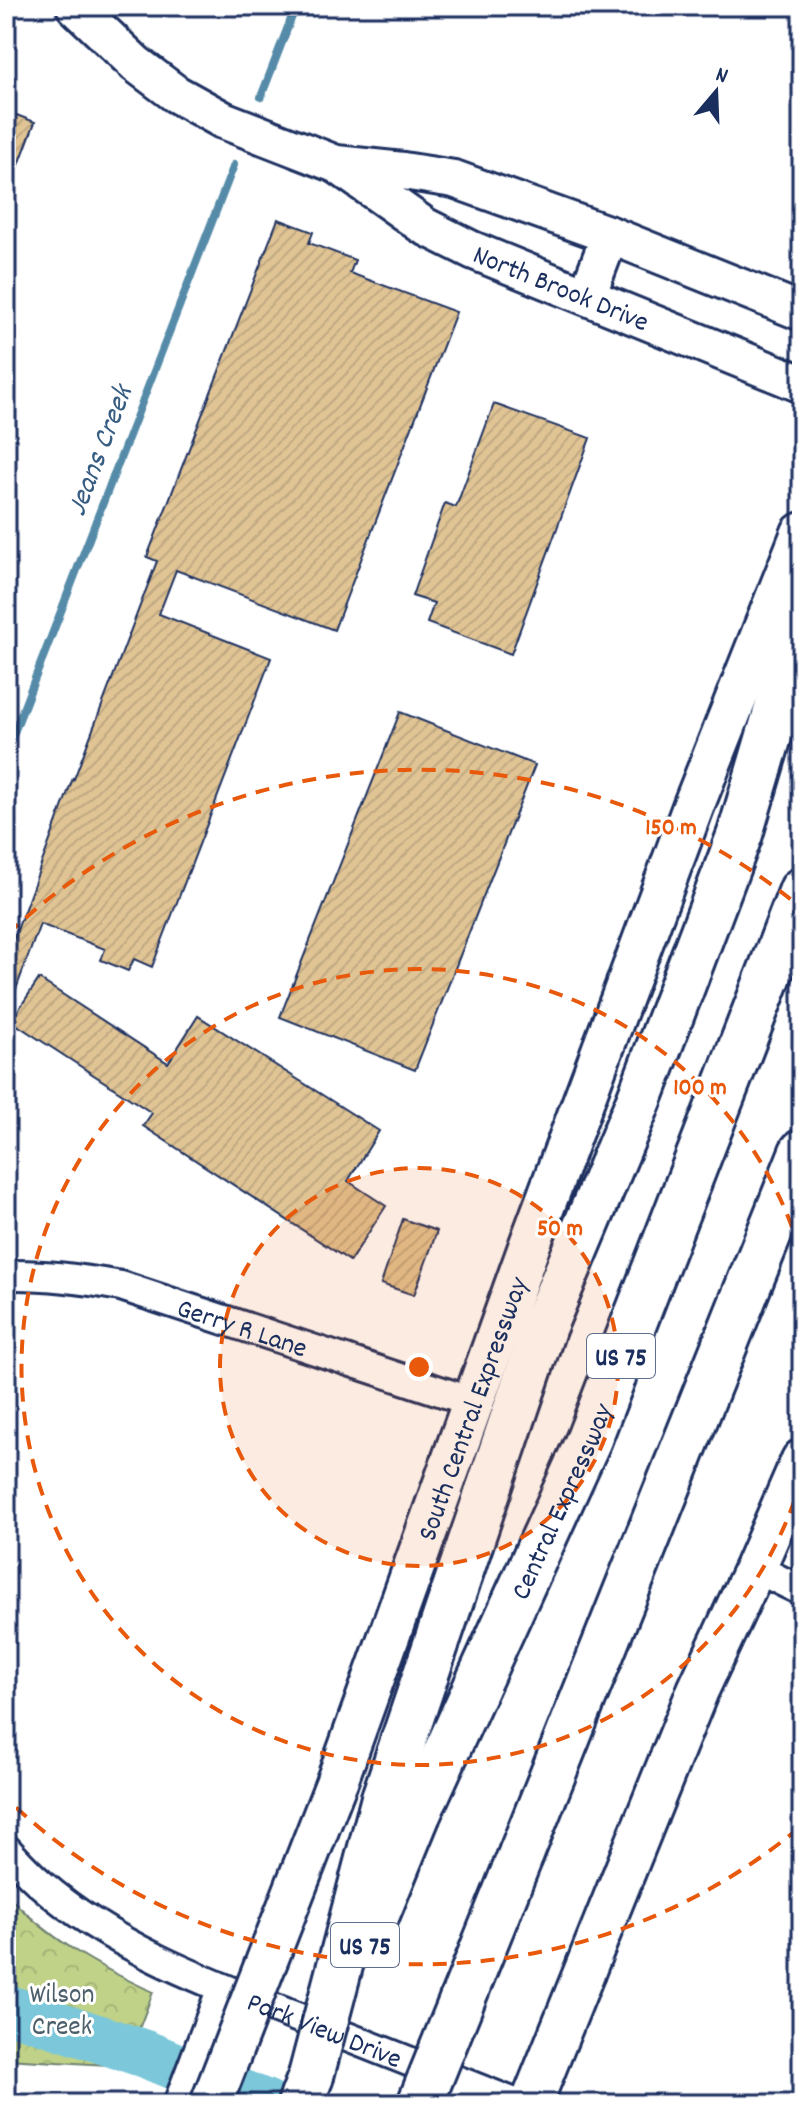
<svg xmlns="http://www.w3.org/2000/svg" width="808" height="2110" font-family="Dekko,sans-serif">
  <defs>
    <pattern id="park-crowns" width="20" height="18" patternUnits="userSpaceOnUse" patternTransform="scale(2)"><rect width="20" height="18" fill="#c0d287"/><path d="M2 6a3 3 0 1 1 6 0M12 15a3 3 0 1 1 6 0" fill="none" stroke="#a4b577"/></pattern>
    <pattern id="building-hatch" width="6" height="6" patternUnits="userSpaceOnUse" patternTransform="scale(2)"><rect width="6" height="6" fill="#e0c494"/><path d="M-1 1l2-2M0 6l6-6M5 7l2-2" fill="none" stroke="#c0a982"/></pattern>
  </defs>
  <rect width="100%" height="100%" fill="#fff"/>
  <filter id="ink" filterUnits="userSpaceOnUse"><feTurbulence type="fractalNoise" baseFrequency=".0125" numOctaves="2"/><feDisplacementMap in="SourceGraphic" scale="16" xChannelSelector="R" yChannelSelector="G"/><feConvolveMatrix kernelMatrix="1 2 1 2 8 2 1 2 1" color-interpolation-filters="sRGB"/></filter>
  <g filter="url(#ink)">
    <path fill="url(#park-crowns)" stroke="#6e8072" stroke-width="2" d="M 6,1893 C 46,1938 99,1967 153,1992 L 125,2066 L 6,2059 Z"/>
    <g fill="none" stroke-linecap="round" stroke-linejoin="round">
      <g stroke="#558ba8" stroke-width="8">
        <path d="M 261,97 L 296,6"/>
        <path d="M 6,753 L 234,165"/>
      </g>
      <path stroke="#7bc8da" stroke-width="48" d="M 6,2008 L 145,2054 L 267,2104"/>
    </g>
    <g fill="url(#building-hatch)" stroke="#1b2f5e" stroke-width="2">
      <path d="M 6,111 L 35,122 L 8,194 L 6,193 Z"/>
      <path d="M 278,219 L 313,232 L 309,243 L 355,260 L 350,273 L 456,312 L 334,630 L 176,570 L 159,614 L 271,658 L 152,967 L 134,959 L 128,971 L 101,960 L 105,949 L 40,924 L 8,1011 L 6,1011 L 6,960 L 73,778 L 74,779 L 157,561 L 147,557 Z"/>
      <path d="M 494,404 L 590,438 L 511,654 L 427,623 L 434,603 L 412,596 L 445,503 L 456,507 Z"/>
      <path d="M 400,712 L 535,765 L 415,1070 L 280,1017 Z"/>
      <path d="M 39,979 L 168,1063 L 198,1016 L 379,1131 L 348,1181 L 386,1206 L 350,1261 L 143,1126 L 152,1113 L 11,1021 Z"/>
      <path d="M 403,1219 L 437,1231 L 414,1295 L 381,1284 Z"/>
    </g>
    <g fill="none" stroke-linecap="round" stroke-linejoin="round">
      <defs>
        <g id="minor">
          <path id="s1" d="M 6,1275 C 46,1274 83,1279 121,1286 L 473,1402"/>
          <path d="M 755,1568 L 802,1591"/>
          <path id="s2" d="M 6,1849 C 17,1861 28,1873 41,1884 C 117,1951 219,1987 312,2023 C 380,2050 448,2077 517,2104"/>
          <path d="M 178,2104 L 222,1988"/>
        </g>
        <g id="tertiary">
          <path d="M 75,6 L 136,64 L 176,94 L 223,120 L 336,164 L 403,171 L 454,179 L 610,235 L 802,312"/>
          <path id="s3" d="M 338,165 L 424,226 L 472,250 L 802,384"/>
          <path d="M 587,296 L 610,235"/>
        </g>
        <g id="secondary">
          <path id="s4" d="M 337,1781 L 530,1244 L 693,807 L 802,533"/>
          <path d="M 531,2104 L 698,1690 L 755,1568 L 802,1460"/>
        </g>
        <g id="motorway">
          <path d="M 384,1798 L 544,1326 L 639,1100 L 740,834 L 802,625"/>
          <path id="s5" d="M 418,1814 L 589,1439 L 802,890"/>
          <path d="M 521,1854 L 802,1152"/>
          <path d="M 300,2104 L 311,2076"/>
        </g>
      </defs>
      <use href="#minor" stroke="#1b2f5e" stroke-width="34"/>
      <use href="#tertiary" stroke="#1b2f5e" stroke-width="42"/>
      <use href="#secondary" stroke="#1b2f5e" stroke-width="46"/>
      <use href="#motorway" stroke="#1b2f5e" stroke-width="50"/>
      <use href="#minor" stroke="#fff" stroke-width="28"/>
      <use href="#tertiary" stroke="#fff" stroke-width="36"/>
      <use href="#secondary" stroke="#fff" stroke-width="40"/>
      <use href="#motorway" stroke="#fff" stroke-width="44"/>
      <defs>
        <path id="secondary-bridge" d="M 211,2104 L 337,1781"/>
        <g id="motorway-bridge">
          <path d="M 375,1919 L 418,1814"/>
          <path d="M 311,2076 L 384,1798"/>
          <path d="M 420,2104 L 521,1854"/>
        </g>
      </defs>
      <use href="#secondary-bridge" stroke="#1b2f5e" stroke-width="46" stroke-linecap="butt"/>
      <use href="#motorway-bridge" stroke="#1b2f5e" stroke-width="50" stroke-linecap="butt"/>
      <use href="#secondary-bridge" stroke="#fff" stroke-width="40"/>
      <use href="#motorway-bridge" stroke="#fff" stroke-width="44"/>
    </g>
  </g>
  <circle cx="419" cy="1367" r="199" fill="#e8590c" fill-opacity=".12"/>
  <g fill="none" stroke="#e8590c" stroke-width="4" stroke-dasharray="14 10">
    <circle cx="419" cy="1367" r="199"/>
    <path d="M802 1477A398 398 0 1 1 802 1257"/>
    <path d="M799 1828A597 597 0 0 1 8 1800M8 934A597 597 0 0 1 799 906"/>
  </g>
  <g text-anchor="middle" stroke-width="6" stroke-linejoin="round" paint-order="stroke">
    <g fill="#fff" stroke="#5f6d8e" stroke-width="2">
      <rect x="587" y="1334" width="68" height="44" rx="6"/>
      <rect x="331" y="1923" width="68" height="44" rx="6"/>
    </g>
    <g font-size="26" font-weight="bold" fill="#1b2f5e">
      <text x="621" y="1365">US 75</text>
      <text x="365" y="1954">US 75</text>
    </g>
    <g font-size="28" fill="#1b2f5e" stroke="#fff">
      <text dy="10" stroke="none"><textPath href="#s3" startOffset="256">North Brook Drive</textPath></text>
      <text dy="10" stroke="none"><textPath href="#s1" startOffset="244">Gerry R Lane</textPath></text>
      <text dy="10" stroke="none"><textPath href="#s4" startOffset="396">South Central Expressway</textPath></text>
      <text dy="10" stroke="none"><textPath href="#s5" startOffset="344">Central Expressway</textPath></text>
      <text dy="10" stroke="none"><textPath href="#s2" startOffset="370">Park View Drive</textPath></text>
    </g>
    <g font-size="28" fill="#4d606a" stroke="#fff">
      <text x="62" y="2002">Wilson<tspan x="62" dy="32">Creek</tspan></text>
    </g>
    <g font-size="30" font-style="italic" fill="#385d83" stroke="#fff">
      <text transform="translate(98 450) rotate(-69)" y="10">Jeans Creek</text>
    </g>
  </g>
  <circle cx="419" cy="1367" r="12" fill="#e8590c" stroke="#fff" stroke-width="4"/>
  <g font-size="24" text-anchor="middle" font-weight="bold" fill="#e8590c" stroke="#fff" stroke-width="6" stroke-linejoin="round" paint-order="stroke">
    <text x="671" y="834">150 m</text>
    <text x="700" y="1094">100 m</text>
    <text x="560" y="1235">50 m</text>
  </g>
  <rect width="808" height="2110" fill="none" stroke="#fff" stroke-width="32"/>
  <rect x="16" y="16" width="776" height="2078" fill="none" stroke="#1b2f5e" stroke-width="3" filter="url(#ink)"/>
  <g transform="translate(716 92) rotate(19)" stroke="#ffffff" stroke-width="6" paint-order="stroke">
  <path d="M0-6L14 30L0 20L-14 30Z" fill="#1b2f5e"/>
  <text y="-12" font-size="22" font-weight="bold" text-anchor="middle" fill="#1b2f5e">N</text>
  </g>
</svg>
